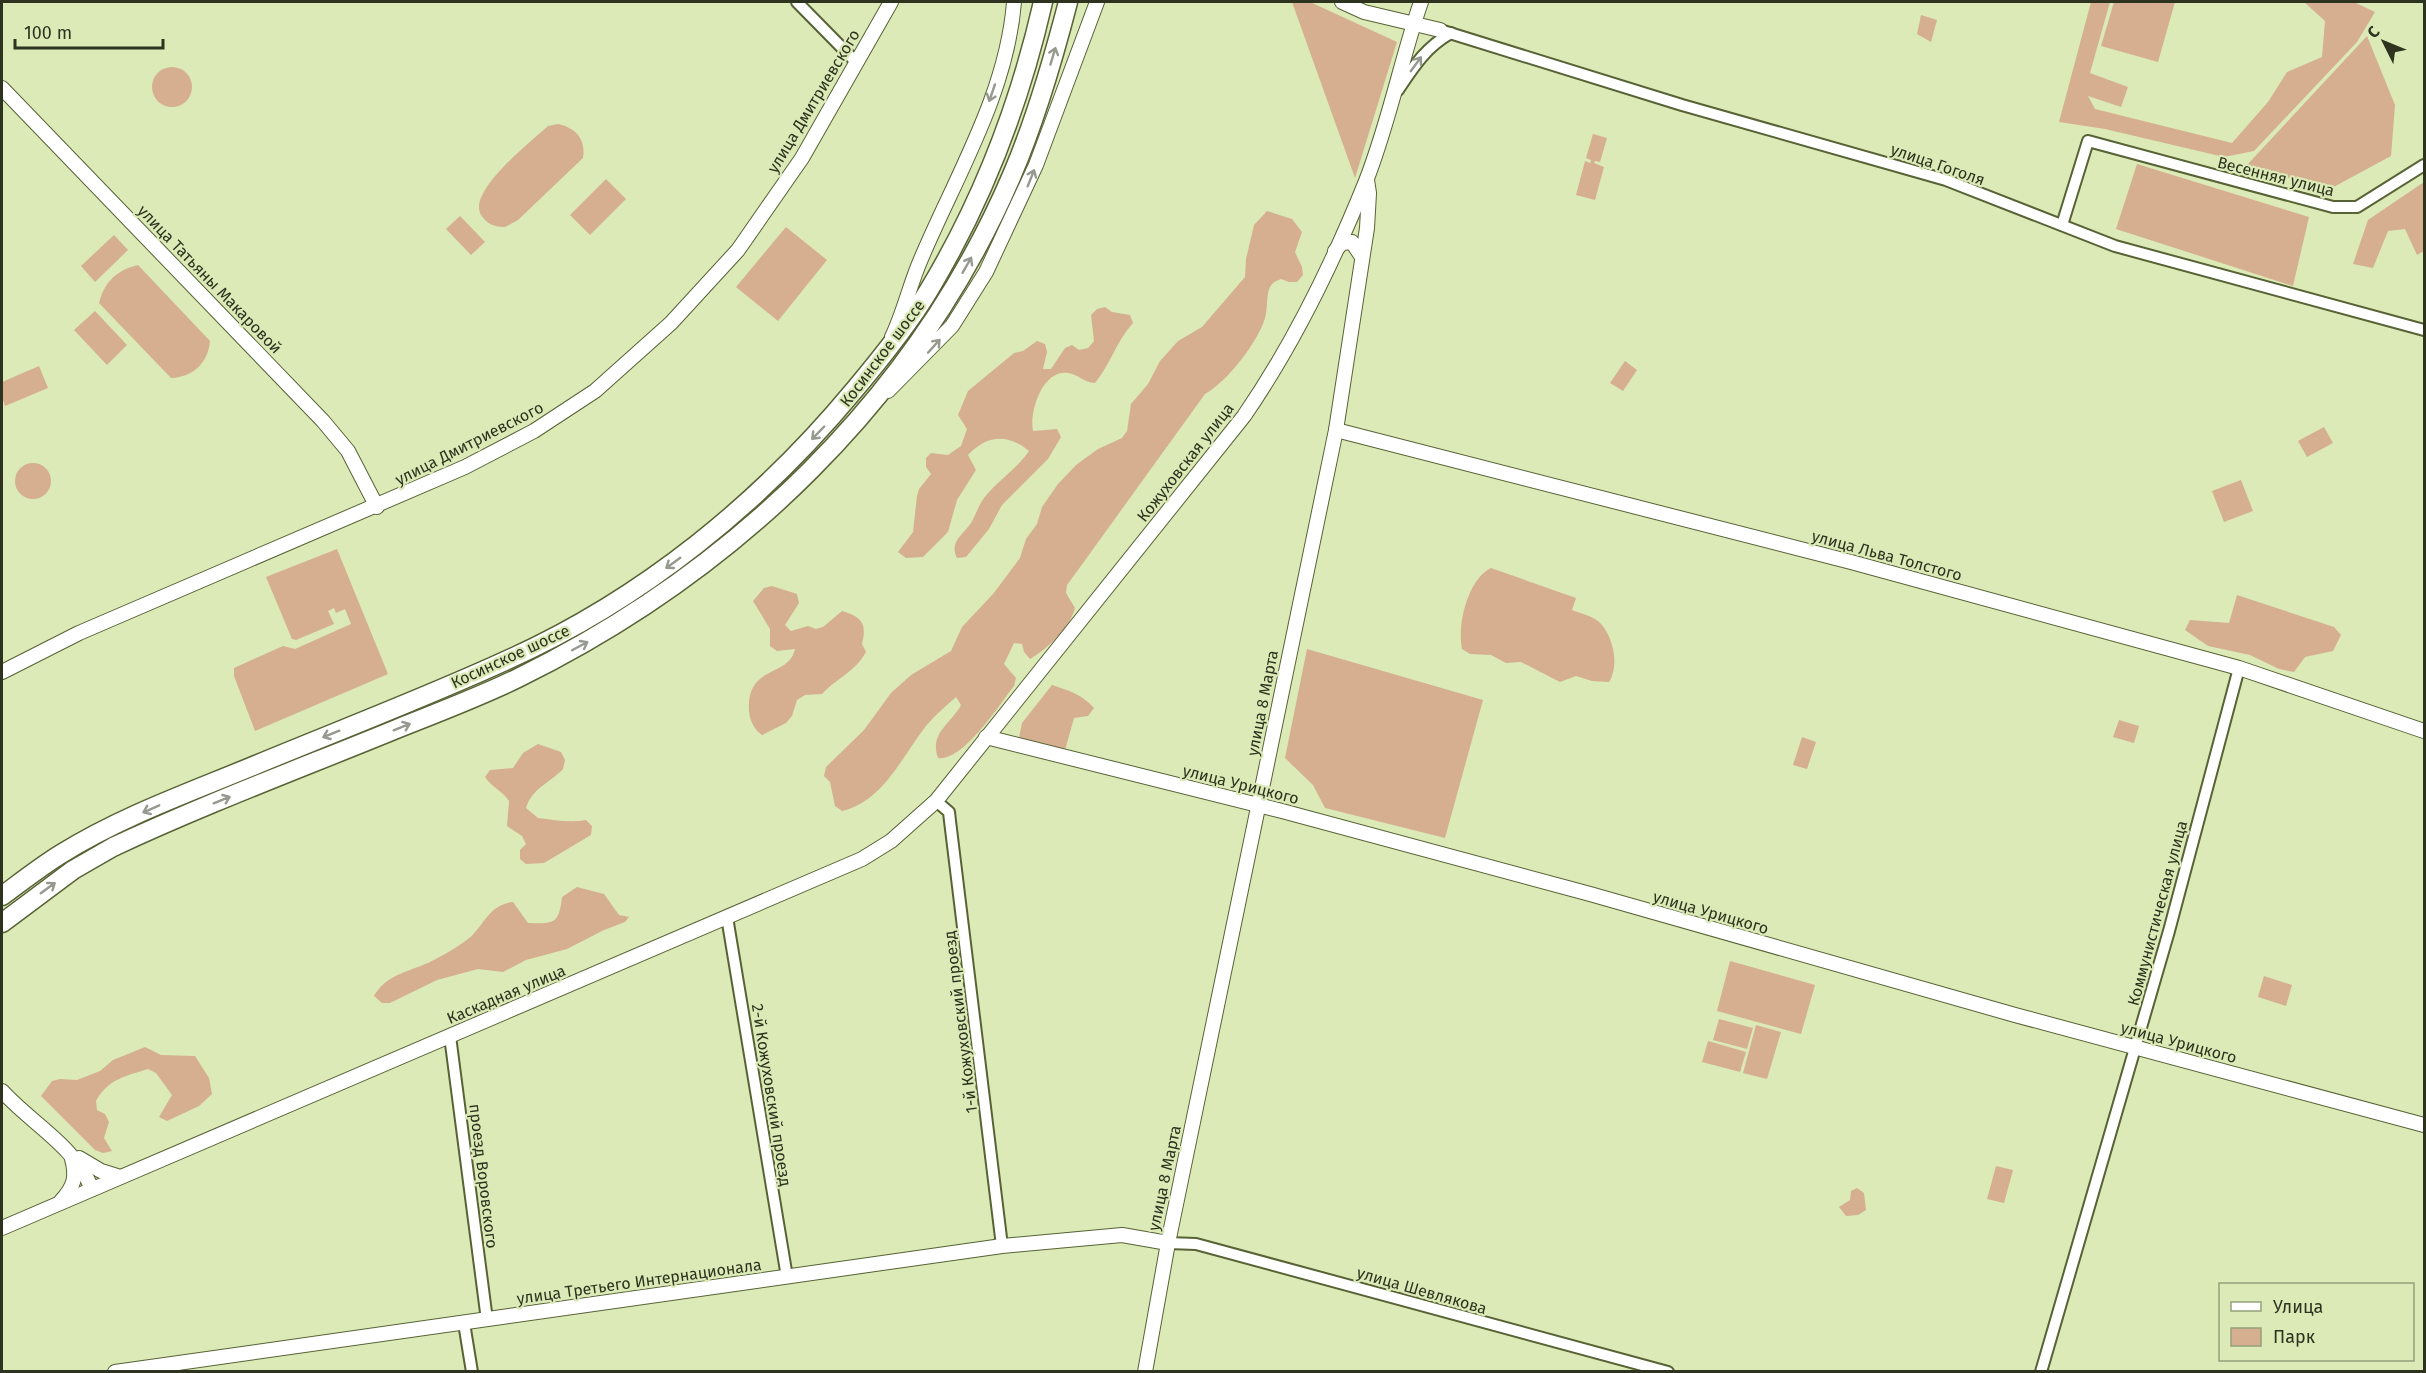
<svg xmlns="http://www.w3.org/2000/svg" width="2426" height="1373" font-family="'Fira Sans',sans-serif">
  <rect width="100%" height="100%" fill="#dbeab7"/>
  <g fill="#d6af90">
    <path d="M 1292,2 L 1310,2 L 1397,42 L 1355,178 Z"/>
    <path d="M 2091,2 L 2110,2 L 2090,73 L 2128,87 L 2121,107 L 2088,96 L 2095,109 L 2232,143 L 2268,102 L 2287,72 L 2322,57 L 2325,21 L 2304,2 L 2356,3 L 2375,12 L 2357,42 L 2254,151 L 2224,157 L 2105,129 L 2059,122 Z"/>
    <path d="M 2114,2 L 2175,2 L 2158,62 L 2101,46 Z"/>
    <path d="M 1921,15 L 1937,20 L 1931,42 L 1917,34 Z"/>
    <path d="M 2367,36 L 2395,105 L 2391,156 L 2328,190 L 2247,165 Z"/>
    <circle cx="172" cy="87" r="20"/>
    <path d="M 558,124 C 576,128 586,139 583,158 L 518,220 L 505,227 C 494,227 487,224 481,215 C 467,191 531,142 548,126 Z"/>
    <path d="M 1593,134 L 1607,138 L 1600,162 L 1595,161 L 1594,163 L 1604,167 L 1595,200 L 1576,195 L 1585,161 L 1590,163 L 1591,160 L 1586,158 Z"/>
    <path d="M 2137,164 L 2309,217 L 2293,286 L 2116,229 Z"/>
    <path d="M 606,179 L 626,199 L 590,235 L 570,215 Z"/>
    <path d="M 2424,182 L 2424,251 L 2417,255 L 2405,229 L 2388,231 L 2373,268 L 2353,264 L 2368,220 Z"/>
    <path d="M 1267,211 L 1292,219 L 1302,232 L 1295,252 L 1302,267 L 1303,275 L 1297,282 L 1289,282 L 1281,279 C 1276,281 1273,282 1270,287 C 1266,295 1268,308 1265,318 C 1258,342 1227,382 1205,394 L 1078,570 L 1067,585 L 1066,593 L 1075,608 C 1070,628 1047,649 1030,659 L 1024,652 L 1022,644 L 1014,643 L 1004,664 L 1016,678 L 1014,686 C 999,705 963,762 938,758 C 929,733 951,724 961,705 L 956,697 C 946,706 935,715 926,726 C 902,756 884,801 842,811 L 835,806 L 830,782 L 824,776 L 826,767 L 864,730 L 891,693 L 911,675 L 951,651 L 962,627 L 993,594 L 1020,558 L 1026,539 L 1037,524 L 1042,507 L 1058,484 L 1076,465 L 1098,449 L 1122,438 L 1127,431 L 1131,404 L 1148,384 L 1160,361 L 1178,341 L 1202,327 L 1245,277 L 1246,259 L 1254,225 Z"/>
    <path d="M 460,216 L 485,242 L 471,255 L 446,229 Z"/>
    <path d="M 786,227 L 827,260 L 778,321 L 736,287 Z"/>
    <path d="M 114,235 L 128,250 L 95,282 L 81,266 Z"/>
    <path d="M 138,265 L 210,341 C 208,363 193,377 171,378 L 99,303 C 104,282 117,270 138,265 Z"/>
    <path d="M 1105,307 L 1112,312 L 1130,315 L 1133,323 C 1116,342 1110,365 1095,383 C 1084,383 1078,374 1068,373 C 1043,369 1029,411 1033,431 L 1057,429 L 1061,437 L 1048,459 L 1002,505 L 989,529 L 966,557 L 957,558 C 949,542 962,536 971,523 C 976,515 978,506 984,498 C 998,480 1016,470 1029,451 C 1007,433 987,435 968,455 L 976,470 L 957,500 L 948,532 L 923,557 L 906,558 L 898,552 L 913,532 L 917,496 L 919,489 L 931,474 L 926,467 L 926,458 L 931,453 L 948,455 L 961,446 L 967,429 L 958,415 L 968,391 L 1014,353 L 1023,351 L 1037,341 L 1045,344 L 1047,352 L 1043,369 L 1051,369 L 1065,348 L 1072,345 L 1079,350 L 1088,348 L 1094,341 L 1091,315 L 1097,309 Z"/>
    <path d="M 95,311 L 127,345 L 107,365 L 74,330 Z"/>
    <path d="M 1625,361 L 1637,370 L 1623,391 L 1610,383 Z"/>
    <path d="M 39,366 L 48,388 L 5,406 L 2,397 L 2,382 Z"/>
    <path d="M 2324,427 L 2333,443 L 2307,457 L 2298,441 Z"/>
    <circle cx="33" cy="481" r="18"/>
    <path d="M 2241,480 L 2253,511 L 2224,522 L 2212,491 Z"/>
    <path d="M 337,549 L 388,674 L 255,731 L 234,676 L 234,668 L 283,646 L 295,649 L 351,624 L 345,609 L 336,613 L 334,608 L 328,611 L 334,624 L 296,640 L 292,639 L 266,577 Z"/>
    <path d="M 1491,568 L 1576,598 L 1572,610 C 1580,613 1591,616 1598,621 C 1613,634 1620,665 1609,682 L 1592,681 L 1576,676 L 1560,682 L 1521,662 L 1506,663 L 1491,655 L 1470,654 L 1462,649 C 1457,624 1468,579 1491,568 Z"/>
    <path d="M 772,586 L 797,594 L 799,603 L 785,625 L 791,631 L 808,626 L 816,629 L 823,627 L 842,611 C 862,617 867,623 862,644 L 866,652 C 854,673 838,677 822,694 L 805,695 L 797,700 L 792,716 L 786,723 L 762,735 C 754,729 750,721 749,711 C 746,664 789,678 795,649 L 777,651 L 770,646 L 770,629 L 753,601 L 764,588 Z"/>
    <path d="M 2237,595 L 2334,627 L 2341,635 L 2333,651 L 2305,657 L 2294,672 L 2279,669 L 2250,655 L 2208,646 L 2185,630 L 2190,620 L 2229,623 Z"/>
    <path d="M 1307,649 L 1483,700 L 1445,838 L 1325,808 L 1313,785 L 1285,758 Z"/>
    <path d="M 1052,685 C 1068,690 1083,695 1094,708 L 1088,716 L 1074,718 L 1065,750 L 1032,745 L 1019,738 L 1022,723 Z"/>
    <path d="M 2119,720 L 2139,726 L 2134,743 L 2113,737 Z"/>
    <path d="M 1802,737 L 1816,742 L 1807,769 L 1793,765 Z"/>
    <path d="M 538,744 L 561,752 L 565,760 L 563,769 C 550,783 533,787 526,808 L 538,818 C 554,820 570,823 586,820 L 592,826 L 591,835 L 544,863 L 526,864 L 520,859 L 520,850 L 526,844 L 522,836 L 507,826 L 509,801 C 502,790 492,788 485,777 L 490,770 L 513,768 L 523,753 Z"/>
    <path d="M 577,887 L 604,894 L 619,915 L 629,917 L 625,922 L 604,930 L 567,949 L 526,960 L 503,972 L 478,969 L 437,980 L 390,1003 L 382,1003 L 374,996 C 386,975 407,972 428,963 C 440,957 453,950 464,942 C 484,929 486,905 513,902 L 528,923 C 554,924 559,924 562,897 Z"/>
    <path d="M 1730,961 L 1815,985 L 1801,1034 L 1717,1011 Z"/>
    <path d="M 2264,976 L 2292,985 L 2286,1006 L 2258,997 Z"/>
    <path d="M 1719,1019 L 1753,1028 L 1747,1049 L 1713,1040 Z"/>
    <path d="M 1756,1025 L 1781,1032 L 1767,1079 L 1743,1073 Z"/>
    <path d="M 1708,1041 L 1746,1052 L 1740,1072 L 1702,1062 Z"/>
    <path d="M 145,1047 L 161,1055 L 195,1056 L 209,1078 L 212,1094 L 199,1106 L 167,1121 L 159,1117 L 172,1095 L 156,1073 L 148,1069 C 126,1076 108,1079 96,1101 L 97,1110 L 105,1114 L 109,1122 L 104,1138 L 112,1151 L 103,1153 L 95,1150 L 41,1096 L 52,1081 L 60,1079 L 77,1080 L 100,1071 L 113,1060 Z"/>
    <path d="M 1996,1166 L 2013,1170 L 2004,1203 L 1987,1199 Z"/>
    <path d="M 1857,1188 L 1864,1193 L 1866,1210 L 1858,1215 L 1846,1216 L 1839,1207 L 1850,1200 L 1851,1191 Z"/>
  </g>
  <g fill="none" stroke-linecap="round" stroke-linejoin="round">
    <defs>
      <g id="minor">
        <path d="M 797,2 L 856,62"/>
        <path d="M 1440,30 L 1682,105 L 1946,180 L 2115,246 L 2424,330"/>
        <path d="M 1398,90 C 1414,66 1426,47 1451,33"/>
        <path d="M 2062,225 L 2088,141 L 2333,207 L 2357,207 L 2424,165"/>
        <path d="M 936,801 L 949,812 L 950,821 L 1002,1246"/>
        <path d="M 727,917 L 787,1277"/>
        <path d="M 450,1036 L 487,1320"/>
        <path d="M 1168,1243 L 1196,1244 L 1668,1372"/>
        <path d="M 464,1323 L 472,1372"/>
        <path d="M 2041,1372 L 2169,931 L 2239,668"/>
      </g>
      <g id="tertiary">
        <path d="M 1342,2 L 1364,12 L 1440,30"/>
        <path d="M 2,88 L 323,421 L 348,451 L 377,507"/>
        <path d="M 1335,251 L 1342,243 L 1352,242 L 1362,257"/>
        <path d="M 892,337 C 904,312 910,284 921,259 C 956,176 1007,93 1014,2"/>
        <path d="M 888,391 L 952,326 L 986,272 L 1036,165 L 1097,2"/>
        <path d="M 1336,430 L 1851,562 L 2239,668 L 2424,731"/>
        <path d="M 2,672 L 79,633 L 465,467 L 534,431 L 595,391 L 671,323 L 738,250 L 802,158 L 891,2"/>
        <path d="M 986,737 L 1282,811 L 1590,894 L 2015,1015 L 2424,1125"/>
        <path d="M 2,1091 C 33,1125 74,1145 92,1189"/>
        <path d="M 79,1158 L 101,1171 L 120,1177"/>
        <path d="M 61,1201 C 74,1187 77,1177 72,1159"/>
        <path d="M 2,1228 L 862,859 L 891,841 L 936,801 L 1244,416 C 1295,342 1333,263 1366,181 C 1389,123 1401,60 1421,2"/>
        <path d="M 115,1372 L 1002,1246 L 1122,1235 L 1168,1243"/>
        <path d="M 1145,1372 L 1168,1243 L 1336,430 L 1367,228 L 1369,193 L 1367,180"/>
      </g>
      <g id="trunk">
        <path d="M 2,896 C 21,882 40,867 61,854 C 122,816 191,792 258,764 C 340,730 424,698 505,661 C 642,600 761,503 856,388 C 882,357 908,325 929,290 C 983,200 1020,103 1043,2"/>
        <path d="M 2,923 L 73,870 L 113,847 C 207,803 304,767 399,728 C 439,712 479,697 518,678 C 734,572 916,399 1012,175 C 1036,119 1053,60 1068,2"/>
      </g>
    </defs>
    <use href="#minor" stroke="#576235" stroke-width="14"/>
    <use href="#tertiary" stroke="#576235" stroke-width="16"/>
    <use href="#trunk" stroke="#576235" stroke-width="21"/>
    <use href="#minor" stroke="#fff" stroke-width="10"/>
    <use href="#tertiary" stroke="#fff" stroke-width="14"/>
    <use href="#trunk" stroke="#fff" stroke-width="18"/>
  </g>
  <defs><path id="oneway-shaft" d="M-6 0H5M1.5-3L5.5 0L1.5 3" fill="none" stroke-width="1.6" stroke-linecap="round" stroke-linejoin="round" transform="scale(1.5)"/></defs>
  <g stroke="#96998f">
    <use href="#oneway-shaft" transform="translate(1053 56) rotate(-73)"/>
    <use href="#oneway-shaft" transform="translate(1416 64) rotate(-54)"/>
    <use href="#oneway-shaft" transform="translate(992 93) rotate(109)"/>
    <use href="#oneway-shaft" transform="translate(1031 178) rotate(-68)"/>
    <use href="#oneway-shaft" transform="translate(967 265) rotate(-60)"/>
    <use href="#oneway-shaft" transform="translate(934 346) rotate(-48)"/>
    <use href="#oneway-shaft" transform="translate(818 433) rotate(134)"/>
    <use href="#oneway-shaft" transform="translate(673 563) rotate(144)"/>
    <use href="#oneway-shaft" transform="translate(580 646) rotate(-28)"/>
    <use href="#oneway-shaft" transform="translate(402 727) rotate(-22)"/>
    <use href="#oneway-shaft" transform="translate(331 734) rotate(158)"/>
    <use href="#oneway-shaft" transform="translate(222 800) rotate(-22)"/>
    <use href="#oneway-shaft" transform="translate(151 809) rotate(156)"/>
    <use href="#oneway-shaft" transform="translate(48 888) rotate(-36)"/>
  </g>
  <g text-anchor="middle" stroke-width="4.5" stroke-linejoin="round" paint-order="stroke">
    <g font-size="16" fill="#2d331f" stroke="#dbeab7">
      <text transform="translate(813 101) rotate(-59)" y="6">улица Дмитриевского</text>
      <text transform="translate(1938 164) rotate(19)" y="6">улица Гоголя</text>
      <text transform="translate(2276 176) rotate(14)" y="6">Весенняя улица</text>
      <text transform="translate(210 279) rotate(46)" y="6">улица Татьяны Макаровой</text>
      <text transform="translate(882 353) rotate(-53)" y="6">Косинское шоссе</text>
      <text transform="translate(469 443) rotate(-27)" y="6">улица Дмитриевского</text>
      <text transform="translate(1185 462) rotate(-52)" y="6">Кожуховская улица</text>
      <text transform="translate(1887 555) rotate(15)" y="6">улица Льва Толстого</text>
      <text transform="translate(510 656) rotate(-25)" y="6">Косинское шоссе</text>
      <text transform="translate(1262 703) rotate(-79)" y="6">улица 8 Марта</text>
      <text transform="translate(1241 784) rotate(14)" y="6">улица Урицкого</text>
      <text transform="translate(1711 912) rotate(16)" y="6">улица Урицкого</text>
      <text transform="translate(2157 913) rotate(-75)" y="6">Коммунистическая улица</text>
      <text transform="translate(506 994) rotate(-23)" y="6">Каскадная улица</text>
      <text transform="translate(960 1022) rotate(-97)" y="6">1-й Кожуховский проезд</text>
      <text transform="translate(2179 1042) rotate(15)" y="6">улица Урицкого</text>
      <text transform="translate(772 1095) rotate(81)" y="6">2-й Кожуховский проезд</text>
      <text transform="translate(484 1176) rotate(83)" y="6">проезд Воровского</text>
      <text transform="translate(1164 1178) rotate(-78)" y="6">улица 8 Марта</text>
      <text transform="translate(639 1281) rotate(-8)" y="6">улица Третьего Интернационала</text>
      <text transform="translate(1422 1290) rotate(16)" y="6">улица Шевлякова</text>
    </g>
  </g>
  <rect width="2426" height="1373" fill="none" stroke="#2d331f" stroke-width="6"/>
  <rect x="2219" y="1283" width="195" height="78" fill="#dbeab7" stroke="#95a17a" stroke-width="1.5"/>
  <rect x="2231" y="1302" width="30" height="9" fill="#ffffff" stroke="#95a17a" stroke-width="1.5"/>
  <text x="2273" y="1313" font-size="18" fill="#2d331f">Улица</text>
  <rect x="2231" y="1328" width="30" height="18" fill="#d6af90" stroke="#95a17a" stroke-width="1.5"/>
  <text x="2273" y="1343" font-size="18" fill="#2d331f">Парк</text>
  <g transform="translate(2384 42) rotate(313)" stroke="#dbeab7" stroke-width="4.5" paint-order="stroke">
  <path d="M0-4.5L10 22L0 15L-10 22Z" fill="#2d331f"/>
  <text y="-9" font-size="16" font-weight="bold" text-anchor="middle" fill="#2d331f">С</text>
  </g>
  <path d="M15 39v9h148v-9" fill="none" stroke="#2d331f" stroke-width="3"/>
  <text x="24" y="39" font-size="18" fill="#2d331f" stroke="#dbeab7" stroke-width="4.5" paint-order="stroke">100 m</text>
</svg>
